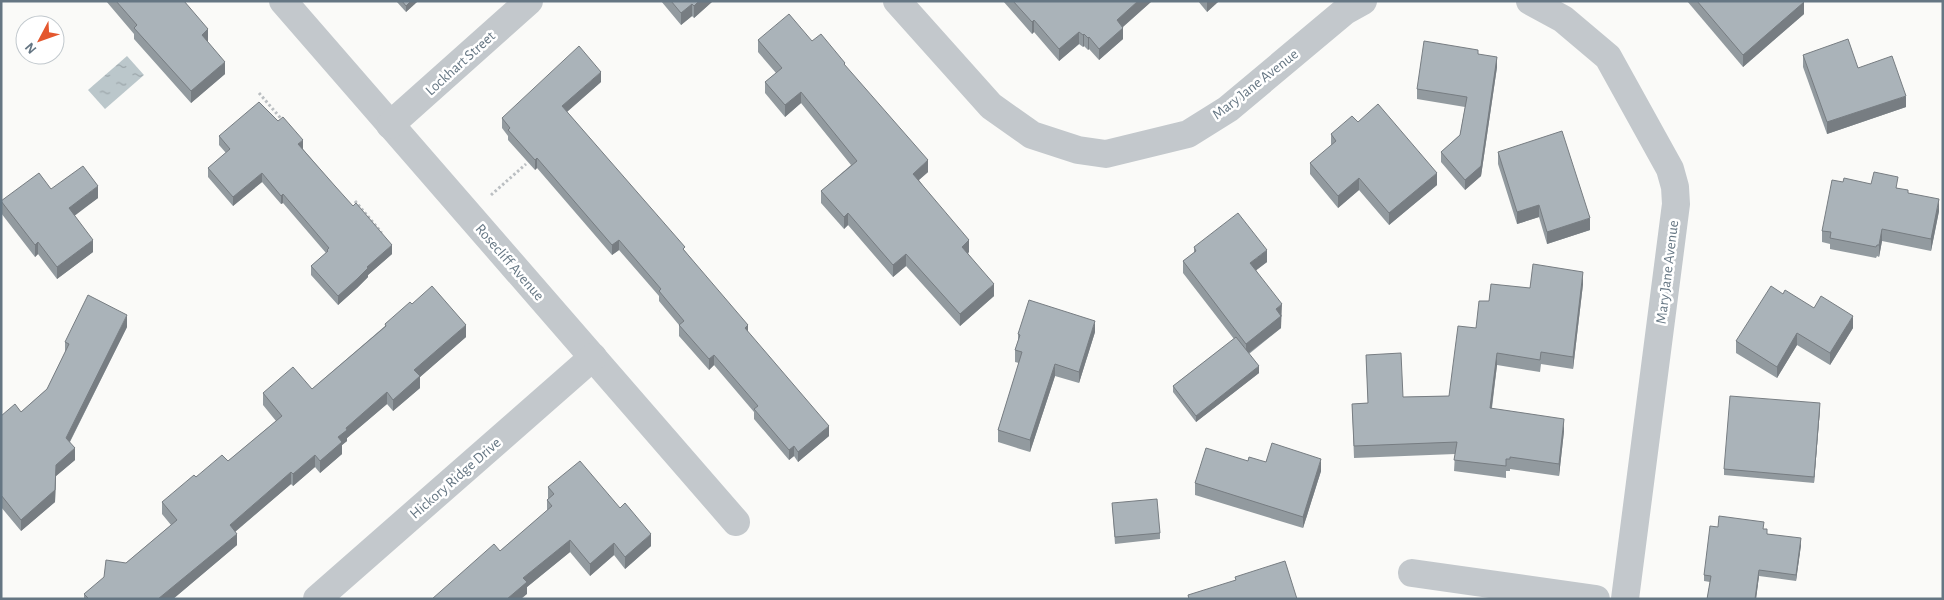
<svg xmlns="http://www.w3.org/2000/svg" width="1944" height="600" font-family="'Alegreya Sans',sans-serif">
  <defs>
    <pattern id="water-ripples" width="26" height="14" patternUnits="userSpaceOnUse" patternTransform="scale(1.25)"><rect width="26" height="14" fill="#bbc7cb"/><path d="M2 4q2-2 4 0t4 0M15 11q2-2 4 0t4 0" fill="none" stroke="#9ca6aa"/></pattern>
  </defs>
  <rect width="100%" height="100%" fill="#fafaf8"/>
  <path fill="url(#water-ripples)" d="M 127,56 L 144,75 L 105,109 L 88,90 Z"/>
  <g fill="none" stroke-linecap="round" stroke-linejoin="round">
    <g stroke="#bbbfc2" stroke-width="3" stroke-dasharray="2.5 2.5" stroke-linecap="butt">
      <path d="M 259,93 L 284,122"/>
      <path d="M 491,195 L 526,164"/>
      <path d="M 355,201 L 381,232 L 379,234"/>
    </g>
    <g stroke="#c3c8cc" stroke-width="28">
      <path d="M 283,1 L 736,522"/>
      <path d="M 897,1 L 991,106 L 1032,135 L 1078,150 L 1106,154 L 1188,134 L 1228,109 L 1345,11 L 1363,1"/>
      <path d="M 1530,1 L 1563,19 L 1608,57 L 1670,169 L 1675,187 L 1676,204 L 1625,599"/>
      <path d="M 390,125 L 529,1"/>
      <path d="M 1412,573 L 1596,599"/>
      <path d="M 317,599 L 593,357"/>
    </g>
  </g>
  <g fill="#929a9f">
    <path d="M 106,1 L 184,1 L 208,41 L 207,41 L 225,74 L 191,103 L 134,39 L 134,34 Z"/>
    <path d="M 396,1 L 418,1 L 406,12 Z"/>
    <path d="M 661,1 L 713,1 L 694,18 L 692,16 L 681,25 Z"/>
    <path d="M 1003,1 L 1152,1 L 1123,27 L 1123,39 L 1099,60 L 1089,49 L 1088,50 L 1084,46 L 1083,47 L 1079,44 L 1059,61 L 1034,32 L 1032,34 Z"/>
    <path d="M 1198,1 L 1219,1 L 1207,12 Z"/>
    <path d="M 1687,1 L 1804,1 L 1804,14 L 1743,67 Z"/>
    <path d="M 758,40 L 812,41 L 845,66 L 928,172 L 919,180 L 969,252 L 968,253 L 994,296 L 960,326 L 906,266 L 893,277 L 848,225 L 844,229 L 821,203 L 821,191 L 851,165 L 801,103 L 785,117 L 765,93 L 765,82 L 776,73 L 758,52 Z"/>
    <path d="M 1478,54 L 1497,67 L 1481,176 L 1465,190 L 1441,162 L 1441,152 L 1460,135 L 1465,107 L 1417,99 L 1417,89 Z"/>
    <path d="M 1803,55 L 1858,68 L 1906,107 L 1827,134 L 1803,67 Z"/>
    <path d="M 601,82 L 567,112 L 685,251 L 829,436 L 798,462 L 794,456 L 789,460 L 754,419 L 754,412 L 714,365 L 709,370 L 679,336 L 679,325 L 659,301 L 659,296 L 619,250 L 612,255 L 537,168 L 535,170 L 508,140 L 508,136 L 502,128 L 502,118 Z"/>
    <path d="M 1358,122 L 1437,185 L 1389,225 L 1359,190 L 1338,208 L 1310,174 L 1310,163 L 1331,146 L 1331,134 Z"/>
    <path d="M 219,136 L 303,149 L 392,254 L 368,275 L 368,277 L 357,288 L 338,305 L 311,275 L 311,266 L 326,253 L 283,203 L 281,204 L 262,182 L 233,206 L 208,177 L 208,168 L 226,153 L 219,145 Z"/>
    <path d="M 1498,152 L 1590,230 L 1547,244 L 1539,217 L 1517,224 L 1498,164 Z"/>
    <path d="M 1843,182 L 1871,184 L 1898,188 L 1908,193 L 1939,211 L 1931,251 L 1882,241 L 1879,257 L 1877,256 L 1876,258 L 1830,249 L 1830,244 L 1822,242 L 1822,231 Z"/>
    <path d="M 51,189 L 98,198 L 74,215 L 93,252 L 57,279 L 38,254 L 35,257 L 1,213 L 1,201 Z"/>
    <path d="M 1194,247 L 1267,262 L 1256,270 L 1282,316 L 1281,317 L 1281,328 L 1249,354 L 1259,373 L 1196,422 L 1173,392 L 1173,386 L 1234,339 L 1183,273 L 1183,261 L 1194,253 Z"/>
    <path d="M 1583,284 L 1573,369 L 1541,364 L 1540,372 L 1497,365 L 1492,408 L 1564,431 L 1559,476 L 1510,469 L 1510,471 L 1506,471 L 1506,478 L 1454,471 L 1455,454 L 1354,458 L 1352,404 L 1368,403 L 1366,355 L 1403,397 L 1449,396 L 1476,328 L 1489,301 L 1530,288 Z"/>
    <path d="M 1783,294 L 1814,308 L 1853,328 L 1830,365 L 1797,345 L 1777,378 L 1736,353 L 1736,341 Z"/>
    <path d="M 412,304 L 466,337 L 420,377 L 420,388 L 393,411 L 387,404 L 347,438 L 347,441 L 342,445 L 342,454 L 320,473 L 315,467 L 293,486 L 291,484 L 235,532 L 237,545 L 173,599 L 84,599 L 84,594 L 126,563 L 171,525 L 162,514 L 162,502 L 196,477 L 228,461 L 276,421 L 263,405 L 263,393 L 312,389 L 385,326 L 385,324 Z"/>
    <path d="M 127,327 L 70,442 L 75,460 L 56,476 L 55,502 L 21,531 L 1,507 L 1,416 L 21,412 L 47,389 L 65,353 L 65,342 Z"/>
    <path d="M 1095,332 L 1079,383 L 1055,376 L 1030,452 L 998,442 L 998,430 L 1019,363 L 1015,362 L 1015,350 L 1018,341 L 1018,334 Z"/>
    <path d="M 1820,409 L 1814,483 L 1724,475 L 1724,469 Z"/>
    <path d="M 1248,461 L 1266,462 L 1321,471 L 1303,528 L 1195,495 L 1195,483 Z"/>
    <path d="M 548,487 L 651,546 L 625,569 L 614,555 L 590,576 L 570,552 L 527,587 L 527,594 L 500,551 L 547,511 L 547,500 L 548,499 Z"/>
    <path d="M 1112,503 L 1160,533 L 1160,539 L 1115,544 Z"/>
    <path d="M 1718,527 L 1764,529 L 1767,534 L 1801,545 L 1796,581 L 1759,576 L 1756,599 L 1707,599 L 1710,582 L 1704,581 L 1704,575 Z"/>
  </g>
  <g fill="#777d82">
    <path d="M 411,1 L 418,1 L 406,12 L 406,6 Z"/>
    <path d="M 699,1 L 713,1 L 694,18 L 694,6 Z"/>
    <path d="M 1138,1 L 1152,1 L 1117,32 L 1117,20 Z"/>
    <path d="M 1207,1 L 1219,1 L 1207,12 Z"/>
    <path d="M 1804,2 L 1804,14 L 1743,67 L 1743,55 Z"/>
    <path d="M 692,4 L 692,16 L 681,25 L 681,13 Z"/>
    <path d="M 1034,20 L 1034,32 L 1032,34 L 1032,22 Z"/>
    <path d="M 1123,28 L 1123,39 L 1099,60 L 1099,49 Z"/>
    <path d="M 208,29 L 208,41 L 202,47 L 202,35 Z"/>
    <path d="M 1079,32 L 1079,44 L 1059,61 L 1059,49 Z"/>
    <path d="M 1084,34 L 1084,46 L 1083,47 L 1083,35 Z"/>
    <path d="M 1089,37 L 1089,49 L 1088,50 L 1088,38 Z"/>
    <path d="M 1497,57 L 1497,67 L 1481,176 L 1465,190 L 1465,180 Z"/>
    <path d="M 225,62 L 225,74 L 191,103 L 191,91 Z"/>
    <path d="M 601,72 L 601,82 L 562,116 L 562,106 Z"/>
    <path d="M 801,92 L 801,103 L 785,117 L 785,105 Z"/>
    <path d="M 1906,96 L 1906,107 L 1827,134 L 1827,122 Z"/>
    <path d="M 303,140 L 303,149 L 298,153 L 298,144 Z"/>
    <path d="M 537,158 L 537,168 L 535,170 L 535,160 Z"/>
    <path d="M 928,160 L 928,172 L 913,185 L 913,174 Z"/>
    <path d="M 262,173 L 262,182 L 233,206 L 233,197 Z"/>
    <path d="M 1437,173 L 1437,185 L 1389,225 L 1389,213 Z"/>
    <path d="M 1359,178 L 1359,190 L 1338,208 L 1338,196 Z"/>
    <path d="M 98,186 L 98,198 L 69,220 L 69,208 Z"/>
    <path d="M 283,194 L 283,203 L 281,204 L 281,196 Z"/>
    <path d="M 1939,199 L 1939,211 L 1931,251 L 1931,239 Z"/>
    <path d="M 1539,205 L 1539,217 L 1517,224 L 1517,212 Z"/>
    <path d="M 848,213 L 848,225 L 844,229 L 844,217 Z"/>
    <path d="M 1590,218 L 1590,230 L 1547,244 L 1547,232 Z"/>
    <path d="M 1882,229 L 1882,241 L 1879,257 L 1879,245 Z"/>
    <path d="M 93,240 L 93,252 L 57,279 L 57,267 Z"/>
    <path d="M 619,240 L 619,250 L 612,255 L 612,245 Z"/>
    <path d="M 969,240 L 969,252 L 962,259 L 962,247 Z"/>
    <path d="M 38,242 L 38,254 L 35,257 L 35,245 Z"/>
    <path d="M 392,245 L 392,254 L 368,275 L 368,277 L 357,288 L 338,305 L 338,296 L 367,267 Z"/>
    <path d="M 1267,250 L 1267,262 L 1250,275 L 1250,263 Z"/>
    <path d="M 906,254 L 906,266 L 893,277 L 893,265 Z"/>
    <path d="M 1583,272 L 1583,284 L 1573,369 L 1573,357 Z"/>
    <path d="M 994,284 L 994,296 L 960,326 L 960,314 Z"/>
    <path d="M 1282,304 L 1281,328 L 1246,355 L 1246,344 L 1276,309 Z"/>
    <path d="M 127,315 L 127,327 L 66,449 L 66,438 Z"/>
    <path d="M 1853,316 L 1853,328 L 1830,365 L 1830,353 Z"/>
    <path d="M 1095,321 L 1095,332 L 1079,383 L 1079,372 Z"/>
    <path d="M 466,325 L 466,337 L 420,377 L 420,388 L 393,411 L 393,400 L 414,370 Z"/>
    <path d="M 748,325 L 748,335 L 745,328 Z"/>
    <path d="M 1797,333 L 1797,345 L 1777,378 L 1777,367 Z"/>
    <path d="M 1497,353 L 1497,365 L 1490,420 L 1490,408 Z"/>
    <path d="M 714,355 L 714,365 L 709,370 L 709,359 Z"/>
    <path d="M 1055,364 L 1055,376 L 1030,452 L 1030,440 Z"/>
    <path d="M 1259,366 L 1259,373 L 1196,422 L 1196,416 Z"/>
    <path d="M 387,392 L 387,404 L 347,438 L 347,441 L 342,445 L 342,454 L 320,473 L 320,461 L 338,437 L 346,428 Z"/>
    <path d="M 1820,403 L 1820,409 L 1814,483 L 1814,477 Z"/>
    <path d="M 1564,419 L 1564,431 L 1559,476 L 1559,464 Z"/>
    <path d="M 829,426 L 829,436 L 798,462 L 798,452 Z"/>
    <path d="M 794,446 L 794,456 L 789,460 L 789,450 Z"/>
    <path d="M 75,448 L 75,460 L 56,476 L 55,502 L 21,531 L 21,520 L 56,465 Z"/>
    <path d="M 315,455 L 315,467 L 293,486 L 293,474 Z"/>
    <path d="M 1321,459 L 1321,471 L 1303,528 L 1303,517 Z"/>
    <path d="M 291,472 L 291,484 L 230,536 L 230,525 Z"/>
    <path d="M 237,534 L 237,545 L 173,599 L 158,599 Z"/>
    <path d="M 651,534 L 651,546 L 625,569 L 625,557 Z"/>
    <path d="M 1801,538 L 1801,545 L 1796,581 L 1796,575 Z"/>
    <path d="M 570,540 L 570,552 L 527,587 L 527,594 L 521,599 L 507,599 L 523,578 Z"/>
    <path d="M 614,543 L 614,555 L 590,576 L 590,564 Z"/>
    <path d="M 1759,570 L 1759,576 L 1756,599 L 1755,599 Z"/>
  </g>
  <g fill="#aab3b9" stroke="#777d82">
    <path d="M 116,1 L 184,1 L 208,29 L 202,35 L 225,62 L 191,91 L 134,28 L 137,25 Z"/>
    <path d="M 402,1 L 411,1 L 406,6 Z"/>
    <path d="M 671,1 L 699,1 L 694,6 L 692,4 L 681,13 Z"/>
    <path d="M 1013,1 L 1138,1 L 1117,20 L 1123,28 L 1099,49 L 1089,37 L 1088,38 L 1084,34 L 1083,35 L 1079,32 L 1059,49 L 1034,20 L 1032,22 Z"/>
    <path d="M 1697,1 L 1804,1 L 1804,2 L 1743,55 Z"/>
    <path d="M 789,14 L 812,41 L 821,34 L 845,63 L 844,64 L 928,160 L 913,174 L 969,240 L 962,247 L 994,284 L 960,314 L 906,254 L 893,265 L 848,213 L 844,217 L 821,191 L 857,161 L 801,92 L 785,105 L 765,82 L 782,68 L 758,40 Z"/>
    <path d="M 1848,39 L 1858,68 L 1892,56 L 1906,96 L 1827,122 L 1803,55 Z"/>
    <path d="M 1424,41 L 1478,50 L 1478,54 L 1497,57 L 1481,166 L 1465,180 L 1441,152 L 1460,135 L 1467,97 L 1417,89 Z"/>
    <path d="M 579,46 L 601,72 L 562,106 L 685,247 L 683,249 L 748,325 L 745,328 L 829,426 L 798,452 L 794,446 L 789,450 L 754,409 L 758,406 L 714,355 L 709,359 L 679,325 L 684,321 L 659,291 L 661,289 L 619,240 L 612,245 L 537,158 L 535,160 L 508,130 L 510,128 L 502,118 Z"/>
    <path d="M 259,102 L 278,121 L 283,117 L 303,140 L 298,144 L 335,186 L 353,206 L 356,203 L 392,245 L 367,267 L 368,268 L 357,279 L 338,296 L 311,266 L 328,251 L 327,250 L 329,248 L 283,194 L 281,196 L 262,173 L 233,197 L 208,168 L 230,149 L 219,136 Z"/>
    <path d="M 1378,104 L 1437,173 L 1389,213 L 1359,178 L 1338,196 L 1310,163 L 1336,141 L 1331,134 L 1352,116 L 1358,122 Z"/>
    <path d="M 1562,131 L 1590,218 L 1547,232 L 1539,205 L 1517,212 L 1498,152 Z"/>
    <path d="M 83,166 L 98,186 L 69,208 L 93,240 L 57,267 L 38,242 L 35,245 L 1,201 L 39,173 L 51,189 Z"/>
    <path d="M 1874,172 L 1898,177 L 1896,188 L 1908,190 L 1908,193 L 1939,199 L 1931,239 L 1882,229 L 1879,245 L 1877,245 L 1876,247 L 1830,238 L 1831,232 L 1822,231 L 1832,180 L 1843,182 L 1844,178 L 1871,184 Z"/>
    <path d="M 1238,213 L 1267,250 L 1250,263 L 1282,304 L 1276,309 L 1281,316 L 1246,344 L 1183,261 L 1196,251 L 1194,247 Z"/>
    <path d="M 1533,264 L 1583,272 L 1573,357 L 1541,352 L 1540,360 L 1497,353 L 1490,408 L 1564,419 L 1559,464 L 1510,457 L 1510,459 L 1506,459 L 1506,466 L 1454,460 L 1457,442 L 1354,446 L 1352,404 L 1368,403 L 1366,355 L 1401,353 L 1403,397 L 1449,396 L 1458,326 L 1476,328 L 1479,301 L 1489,301 L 1491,284 L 1530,288 Z"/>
    <path d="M 432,286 L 466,325 L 414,370 L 420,376 L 393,400 L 387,392 L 346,428 L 347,430 L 338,437 L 342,442 L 320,461 L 315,455 L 293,474 L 291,472 L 230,525 L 237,534 L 158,599 L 89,599 L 84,594 L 104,577 L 106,560 L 126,563 L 177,520 L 162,502 L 194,475 L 196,477 L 222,455 L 228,461 L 282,416 L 263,393 L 293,367 L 312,389 L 386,326 L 385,324 L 410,302 L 412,304 Z"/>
    <path d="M 1771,286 L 1783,294 L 1785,290 L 1814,308 L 1821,296 L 1853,316 L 1830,353 L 1797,333 L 1777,367 L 1736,341 Z"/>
    <path d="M 88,295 L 127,315 L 66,438 L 75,448 L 56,465 L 55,490 L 21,520 L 1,495 L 1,416 L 15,404 L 21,412 L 47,389 L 69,344 L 65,342 Z"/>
    <path d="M 1029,300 L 1095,321 L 1079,372 L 1055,364 L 1030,440 L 998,430 L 1022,352 L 1015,350 L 1020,335 L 1018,334 Z"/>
    <path d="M 1236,337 L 1259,366 L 1196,416 L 1173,386 Z"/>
    <path d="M 1730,396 L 1820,403 L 1814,477 L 1724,469 Z"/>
    <path d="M 1272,443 L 1321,459 L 1303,517 L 1195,483 L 1206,448 L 1248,461 L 1249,457 L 1266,462 Z"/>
    <path d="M 580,461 L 620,508 L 625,503 L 651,534 L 625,557 L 614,543 L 590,564 L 570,540 L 523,578 L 527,582 L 507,599 L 432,599 L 494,544 L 500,551 L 552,506 L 547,500 L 554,494 L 548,487 Z"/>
    <path d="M 1157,499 L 1160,533 L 1115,537 L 1112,503 Z"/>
    <path d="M 1719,516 L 1764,522 L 1763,529 L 1767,529 L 1767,534 L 1801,538 L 1796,575 L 1759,570 L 1755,599 L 1707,599 L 1711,576 L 1704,575 L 1710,526 L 1718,527 Z"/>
    <path d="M 1285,561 L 1297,599 L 1189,599 L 1188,595 L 1236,580 L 1235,577 Z"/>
  </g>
  <g text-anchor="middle" stroke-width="5" stroke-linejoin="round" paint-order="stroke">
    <g font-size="15" fill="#657683" stroke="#fff">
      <text transform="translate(460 63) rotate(-42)" y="5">Lockhart Street</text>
      <text transform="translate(1255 84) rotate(-38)" y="5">Mary Jane Avenue</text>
      <text transform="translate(510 262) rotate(49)" y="5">Rosecliff Avenue</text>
      <text transform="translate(1667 272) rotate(-83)" y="5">Mary Jane Avenue</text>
      <text transform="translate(455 478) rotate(-41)" y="5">Hickory Ridge Drive</text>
    </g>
  </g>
  <rect width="1944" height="600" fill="none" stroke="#657683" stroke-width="5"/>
  <g transform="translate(40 40) rotate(229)"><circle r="24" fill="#ffffff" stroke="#c1c8cd"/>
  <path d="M0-4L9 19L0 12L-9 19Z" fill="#e4572e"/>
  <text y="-8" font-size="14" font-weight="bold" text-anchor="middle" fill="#657683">N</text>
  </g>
</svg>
